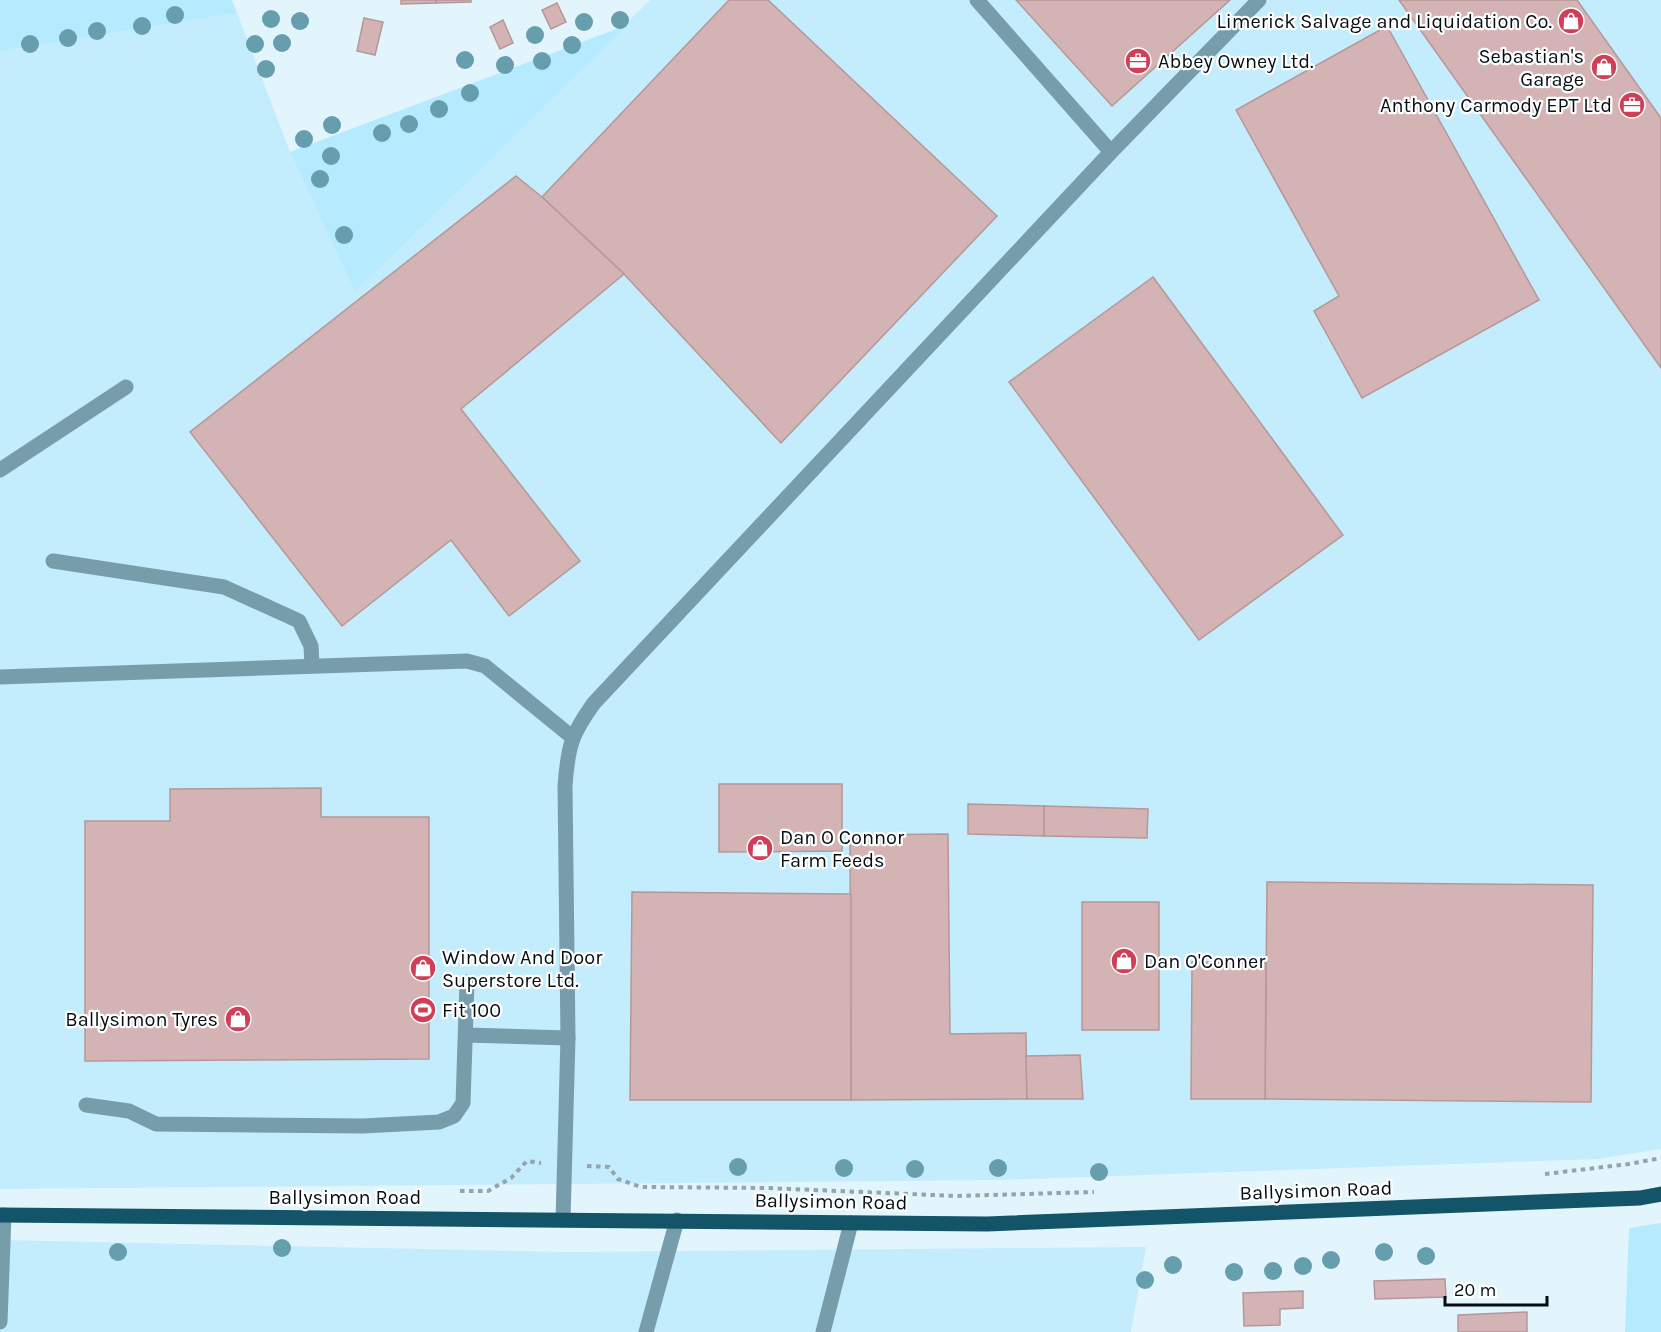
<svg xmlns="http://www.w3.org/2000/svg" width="1661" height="1332" font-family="Karla,sans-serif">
  <rect width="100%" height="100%" fill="#e2f5fd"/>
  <g fill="#c3ecfd">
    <path d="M 650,0 L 1661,0 L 1661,1149 L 1598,1159 L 1002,1180 L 0,1189 L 0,51 L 237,13 L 290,152 L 355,292 Z"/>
    <path d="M 0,1240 L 567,1252 L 1146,1247 L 1131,1332 L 0,1332 Z"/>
  </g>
  <g fill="#b6eafe">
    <path d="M 0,0 L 232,0 L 237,13 L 0,51 Z"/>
    <path d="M 627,25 L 355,292 L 290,152 Z"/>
    <path d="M 1661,1223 L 1661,1332 L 1625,1332 L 1629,1228 Z"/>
  </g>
  <g fill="#d4b3b5" stroke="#b69798" stroke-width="1.5">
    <path d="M 401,0 L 436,0 L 436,3 L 401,4 Z"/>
    <path d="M 436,0 L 471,0 L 471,2 L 436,3 Z"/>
    <path d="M 729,0 L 768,0 L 997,216 L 781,443 L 624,274 L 542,197 Z"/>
    <path d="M 1016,0 L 1230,0 L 1112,106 Z"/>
    <path d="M 1399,0 L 1577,0 L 1661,118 L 1661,368 Z"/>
    <path d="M 557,3 L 566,22 L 551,29 L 542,10 Z"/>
    <path d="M 364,18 L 383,22 L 375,55 L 357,51 Z"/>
    <path d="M 503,20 L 513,43 L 500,49 L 490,27 Z"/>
    <path d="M 1387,26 L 1539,300 L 1362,398 L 1314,311 L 1339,296 L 1236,110 Z"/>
    <path d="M 516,176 L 542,197 L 624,274 L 461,409 L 580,561 L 509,616 L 451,540 L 342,626 L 190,432 Z"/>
    <path d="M 1153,277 L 1343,535 L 1199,640 L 1009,382 Z"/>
    <path d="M 719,784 L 842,784 L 842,851 L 719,852 Z"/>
    <path d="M 321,788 L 321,817 L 429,817 L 429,1059 L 85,1061 L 85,821 L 170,821 L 170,789 Z"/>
    <path d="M 968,804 L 1044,806 L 1044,836 L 968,834 Z"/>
    <path d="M 1044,806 L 1148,809 L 1147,838 L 1044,836 Z"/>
    <path d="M 948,834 L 950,1034 L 1026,1033 L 1027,1099 L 851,1100 L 850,835 Z"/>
    <path d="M 1267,882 L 1593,885 L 1591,1102 L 1265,1099 Z"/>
    <path d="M 632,892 L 851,894 L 851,1100 L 630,1100 Z"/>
    <rect x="1082" y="902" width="77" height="128"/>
    <path d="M 1192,962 L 1266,963 L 1265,1099 L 1191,1099 Z"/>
    <path d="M 1080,1055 L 1083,1099 L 1027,1099 L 1026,1056 Z"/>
    <path d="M 1445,1279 L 1446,1297 L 1375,1299 L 1374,1281 Z"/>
    <path d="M 1303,1291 L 1303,1308 L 1280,1309 L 1280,1325 L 1244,1326 L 1243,1293 Z"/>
    <path d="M 1527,1312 L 1527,1332 L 1458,1332 L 1458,1315 Z"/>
  </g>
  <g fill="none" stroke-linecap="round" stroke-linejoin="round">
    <g stroke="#94a4aa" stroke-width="4" stroke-dasharray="4.5 4.5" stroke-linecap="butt">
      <path d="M 587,1166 L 609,1167 L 618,1179 L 641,1187 L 767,1188 L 957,1196 L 1094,1192"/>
      <path d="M 1545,1174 L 1629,1164 L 1661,1158"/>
      <path d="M 460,1191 L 488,1191 L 511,1178 L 527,1161 L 541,1163"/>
    </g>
    <g stroke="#779dab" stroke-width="15">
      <path d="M 977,0 L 1111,152"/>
      <path d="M 0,470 L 126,387"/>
      <path d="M 53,561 L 224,587 L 299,621 L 311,646 L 312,665"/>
      <path d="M 0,677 L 467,661 L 485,666 L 572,737"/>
      <path d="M 466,1035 L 568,1038"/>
      <path d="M 86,1105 L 129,1111 L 156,1124 L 363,1126 L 439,1122 L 454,1116 L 463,1103 L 467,982"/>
      <path d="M 563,1220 L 568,1038 L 565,786 C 568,746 571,735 594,703 L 1111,152 L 1259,0"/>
      <path d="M 0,1322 L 4,1215"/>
      <path d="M 646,1332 L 677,1220"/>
      <path d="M 823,1332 L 851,1223"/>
    </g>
    <path stroke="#135469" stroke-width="15" d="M 0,1215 L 987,1224 L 1640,1198 L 1661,1194"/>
  </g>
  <g fill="#669eae">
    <circle cx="175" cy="15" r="9"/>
    <circle cx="271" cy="19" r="9"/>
    <circle cx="620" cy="20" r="9"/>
    <circle cx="300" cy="21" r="9"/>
    <circle cx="584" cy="22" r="9"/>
    <circle cx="142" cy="26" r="9"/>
    <circle cx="97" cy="31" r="9"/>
    <circle cx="535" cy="35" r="9"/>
    <circle cx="68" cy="38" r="9"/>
    <circle cx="282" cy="43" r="9"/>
    <circle cx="30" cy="44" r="9"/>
    <circle cx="255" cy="44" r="9"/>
    <circle cx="572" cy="45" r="9"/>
    <circle cx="465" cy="60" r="9"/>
    <circle cx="542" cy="61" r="9"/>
    <circle cx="505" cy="65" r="9"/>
    <circle cx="266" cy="69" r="9"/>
    <circle cx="470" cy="93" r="9"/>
    <circle cx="439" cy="109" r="9"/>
    <circle cx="409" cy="124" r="9"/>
    <circle cx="332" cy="125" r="9"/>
    <circle cx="382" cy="133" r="9"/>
    <circle cx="304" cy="139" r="9"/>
    <circle cx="331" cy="156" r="9"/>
    <circle cx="320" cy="179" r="9"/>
    <circle cx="344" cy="235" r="9"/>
    <circle cx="738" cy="1167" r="9"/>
    <circle cx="844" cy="1168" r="9"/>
    <circle cx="998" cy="1168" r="9"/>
    <circle cx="915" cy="1169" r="9"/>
    <circle cx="1099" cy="1172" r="9"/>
    <circle cx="282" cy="1248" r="9"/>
    <circle cx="118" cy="1252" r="9"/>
    <circle cx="1384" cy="1252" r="9"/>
    <circle cx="1426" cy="1256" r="9"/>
    <circle cx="1331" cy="1260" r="9"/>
    <circle cx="1173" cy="1265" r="9"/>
    <circle cx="1303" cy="1266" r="9"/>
    <circle cx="1273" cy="1271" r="9"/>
    <circle cx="1234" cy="1272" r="9"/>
    <circle cx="1145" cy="1280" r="9"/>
  </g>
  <defs>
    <symbol id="shop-disc" viewBox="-11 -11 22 22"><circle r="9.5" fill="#cf3f58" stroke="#fff"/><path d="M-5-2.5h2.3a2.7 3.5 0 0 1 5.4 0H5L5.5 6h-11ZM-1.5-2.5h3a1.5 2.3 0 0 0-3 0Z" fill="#fff"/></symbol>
    <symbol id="office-disc" viewBox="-11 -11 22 22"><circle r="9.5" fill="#cf3f58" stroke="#fff"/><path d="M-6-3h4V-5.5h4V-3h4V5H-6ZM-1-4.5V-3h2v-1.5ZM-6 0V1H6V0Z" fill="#fff"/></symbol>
    <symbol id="stadium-disc" viewBox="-11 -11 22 22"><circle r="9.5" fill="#cf3f58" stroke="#fff"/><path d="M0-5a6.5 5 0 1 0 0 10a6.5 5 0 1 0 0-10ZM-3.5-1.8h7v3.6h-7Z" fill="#fff"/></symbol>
  </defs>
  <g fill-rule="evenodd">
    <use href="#shop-disc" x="1556" y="6" width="30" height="30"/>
    <use href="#office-disc" x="1123" y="46" width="30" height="30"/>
    <use href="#shop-disc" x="1589" y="52" width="30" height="30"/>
    <use href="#office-disc" x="1617" y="90" width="30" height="30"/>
    <use href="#shop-disc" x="745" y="833" width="30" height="30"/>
    <use href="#shop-disc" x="1109" y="946" width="30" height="30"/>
    <use href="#shop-disc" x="408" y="953" width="30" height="30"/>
    <use href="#stadium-disc" x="408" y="995" width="30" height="30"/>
    <use href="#shop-disc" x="223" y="1004" width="30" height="30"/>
  </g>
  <g text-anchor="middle" stroke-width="4.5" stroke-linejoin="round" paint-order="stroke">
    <g font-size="20" fill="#040e12" stroke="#fff" text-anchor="start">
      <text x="1552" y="28" text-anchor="end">Limerick Salvage and Liquidation Co.</text>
      <text x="1584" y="63" text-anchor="end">Sebastian's<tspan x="1584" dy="23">Garage</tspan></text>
      <text x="1158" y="68">Abbey Owney Ltd.</text>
      <text x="1612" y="112" text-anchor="end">Anthony Carmody EPT Ltd</text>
      <text x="780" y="844">Dan O Connor<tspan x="780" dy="23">Farm Feeds</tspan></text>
      <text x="442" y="964">Window And Door<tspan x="442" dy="23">Superstore Ltd.</tspan></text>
      <text x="1144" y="968">Dan O'Conner</text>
      <text x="442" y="1017">Fit 100</text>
      <text x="218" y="1026" text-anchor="end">Ballysimon Tyres</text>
    </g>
    <g font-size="20" fill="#040e12" stroke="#fff">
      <text transform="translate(1316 1190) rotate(-2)" y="7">Ballysimon Road</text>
      <text x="345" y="1204">Ballysimon Road</text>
      <text transform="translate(831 1201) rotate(1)" y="7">Ballysimon Road</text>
    </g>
  </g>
  <path d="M1445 1296v9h102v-9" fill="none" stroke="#040e12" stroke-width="3"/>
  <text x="1454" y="1296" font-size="18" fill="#040e12" stroke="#ffffff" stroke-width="4.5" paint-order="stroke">20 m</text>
</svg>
